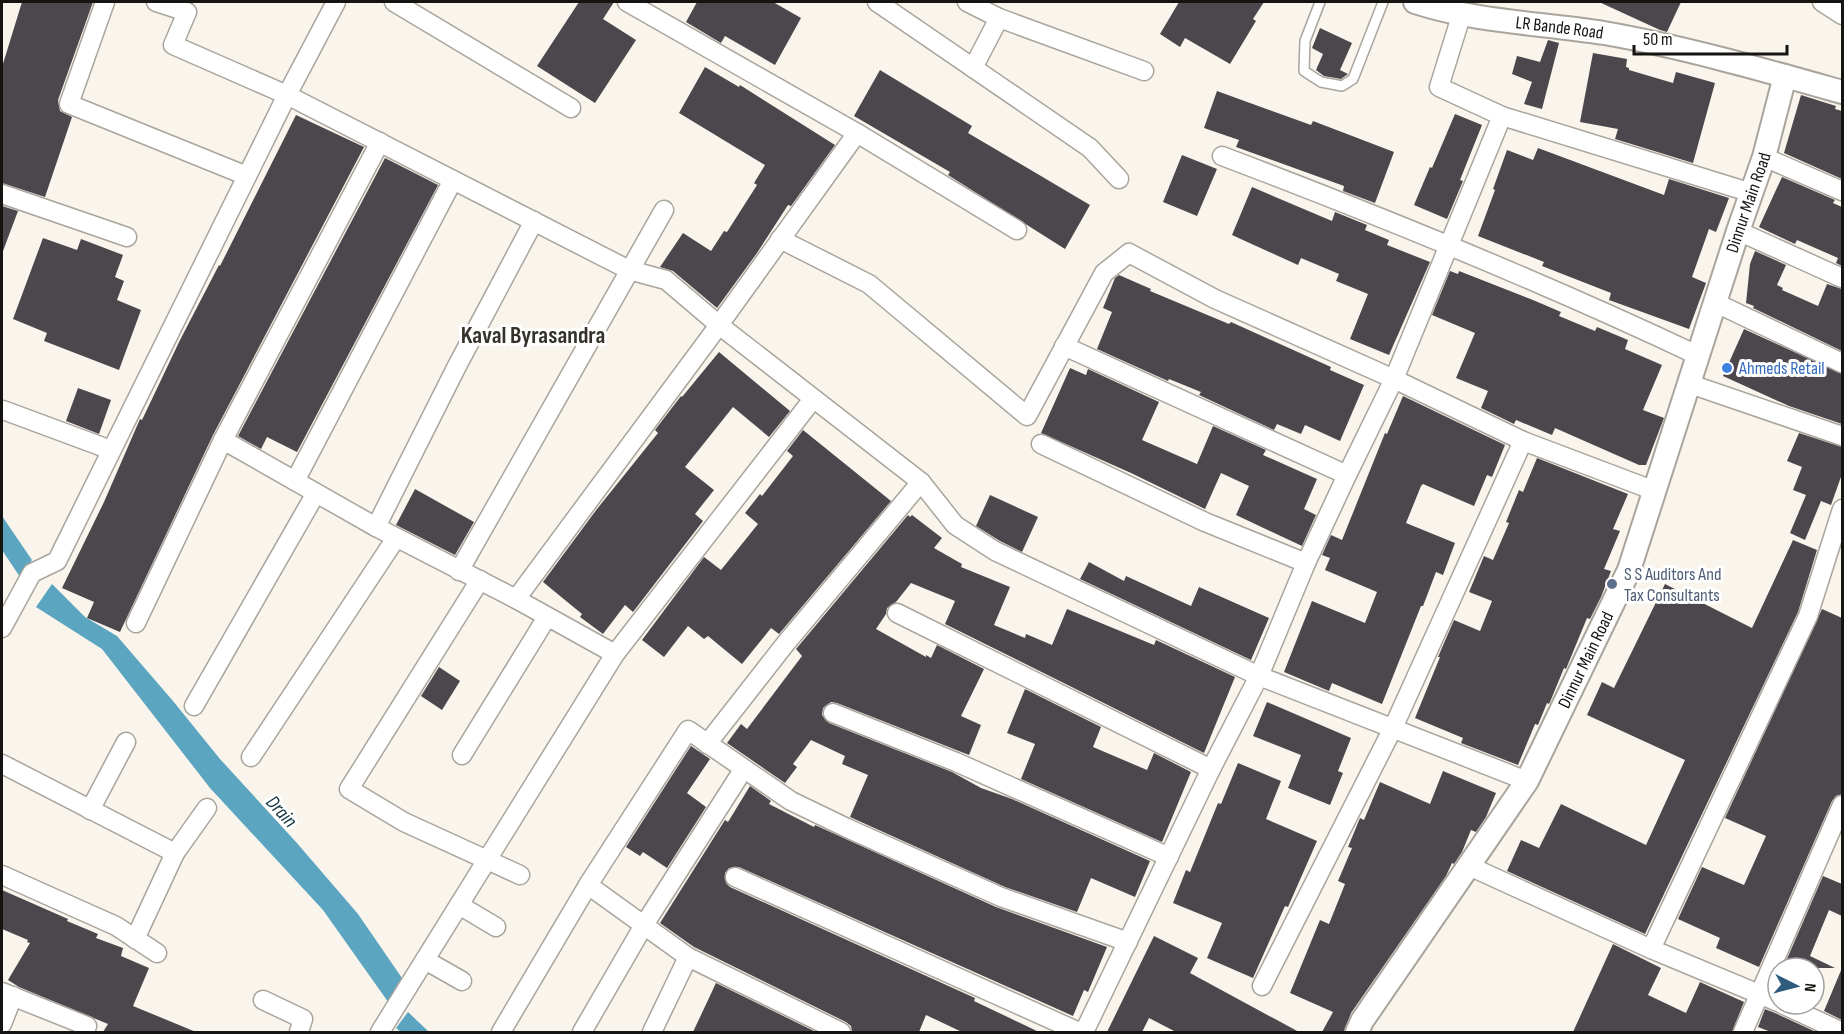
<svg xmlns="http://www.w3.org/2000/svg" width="1844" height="1034" font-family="'Sofia Sans Condensed',sans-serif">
  <rect width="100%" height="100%" fill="#f9f5ec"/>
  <g fill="#5ba5c0">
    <path d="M 2,516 L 32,560 L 20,577 L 2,550 Z"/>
    <path d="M 52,584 L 85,617 L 117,636 L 173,701 L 220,759 L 296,842 L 358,914 L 404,981 L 391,1006 L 323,910 L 210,788 L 102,649 L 36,607 Z"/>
    <path d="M 408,1012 L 429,1032 L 401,1032 L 396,1028 Z"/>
  </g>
  <g fill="#4c474d">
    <path d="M 22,2 L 93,2 L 58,100 L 60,111 L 72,117 L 45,197 L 2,183 L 2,67 Z"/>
    <path d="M 579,2 L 614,2 L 603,19 L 636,40 L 595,103 L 537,66 Z"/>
    <path d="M 697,2 L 773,2 L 801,18 L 775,65 L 725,36 L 721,43 L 686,22 Z"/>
    <path d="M 1179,2 L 1264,2 L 1253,19 L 1256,21 L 1230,64 L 1185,38 L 1180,47 L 1160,34 Z"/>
    <path d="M 1599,2 L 1681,2 L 1667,32 L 1660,30 Z"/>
    <path d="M 1320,28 L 1352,43 L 1340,70 L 1348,74 L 1341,79 L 1324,76 L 1316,70 L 1323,54 L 1312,48 Z"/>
    <path d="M 1548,40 L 1559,43 L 1542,109 L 1524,104 L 1532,82 L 1512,74 L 1517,56 L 1540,62 Z"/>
    <path d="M 1593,53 L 1627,59 L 1626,67 L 1629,68 L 1629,70 L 1673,83 L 1676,72 L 1715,83 L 1693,163 L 1615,139 L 1618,129 L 1580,122 Z"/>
    <path d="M 705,67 L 739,87 L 740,85 L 835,145 L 791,206 L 788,205 L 757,253 L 717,308 L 673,271 L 660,267 L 683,233 L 711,251 L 724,231 L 727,232 L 757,185 L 754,183 L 765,165 L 679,113 Z"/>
    <path d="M 880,70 L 972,126 L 968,133 L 1090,205 L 1065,249 L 948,175 L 950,172 L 854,116 Z"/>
    <path d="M 1217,91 L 1311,125 L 1313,121 L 1394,152 L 1375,203 L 1343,191 L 1344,186 L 1236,147 L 1239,140 L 1204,128 Z"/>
    <path d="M 1801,95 L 1836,106 L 1835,109 L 1842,111 L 1842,179 L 1784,153 Z"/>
    <path d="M 1455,114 L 1482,125 L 1460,180 L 1463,181 L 1447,219 L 1414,205 L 1430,167 L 1432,168 Z"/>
    <path d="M 296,115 L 364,147 L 213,435 L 120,632 L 87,618 L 94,602 L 62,588 L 104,502 L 140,419 L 142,420 L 180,340 L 219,265 L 220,266 Z"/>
    <path d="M 1538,148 L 1664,195 L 1669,179 L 1729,198 L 1716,232 L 1709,229 L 1692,277 L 1706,283 L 1689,329 L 1609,300 L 1611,293 L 1542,266 L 1544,262 L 1478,236 L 1495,190 L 1493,189 L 1507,150 L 1533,160 Z"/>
    <path d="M 1182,155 L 1217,169 L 1197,216 L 1163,202 Z"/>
    <path d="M 385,158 L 438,185 L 297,452 L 267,437 L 261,449 L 238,436 Z"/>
    <path d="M 1782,177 L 1835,200 L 1833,203 L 1842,207 L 1842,266 L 1836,263 L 1838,258 L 1797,240 L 1795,244 L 1759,227 Z"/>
    <path d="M 1252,187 L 1332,221 L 1335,212 L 1367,225 L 1365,230 L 1389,240 L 1387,245 L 1430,262 L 1389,355 L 1350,339 L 1368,294 L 1336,281 L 1339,274 L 1301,258 L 1298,265 L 1232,235 Z"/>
    <path d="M 2,206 L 18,211 L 3,251 L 2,251 Z"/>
    <path d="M 43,238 L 77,250 L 81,239 L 123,255 L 115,277 L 124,281 L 117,300 L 141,310 L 119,370 L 44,341 L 47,333 L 13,319 Z"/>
    <path d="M 1755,251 L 1786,265 L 1777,285 L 1783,288 L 1782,290 L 1818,306 L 1827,284 L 1842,289 L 1842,351 L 1753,308 L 1754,306 L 1746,303 L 1750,264 Z"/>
    <path d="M 1450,271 L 1458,274 L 1459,271 L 1533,300 L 1561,312 L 1559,316 L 1595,331 L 1597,327 L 1628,340 L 1625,349 L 1662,365 L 1643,410 L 1664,418 L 1646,465 L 1639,465 L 1555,428 L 1552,435 L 1516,420 L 1514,424 L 1481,408 L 1488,391 L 1456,378 L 1475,333 L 1432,315 Z"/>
    <path d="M 1119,275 L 1151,289 L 1150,291 L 1229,324 L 1231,322 L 1331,367 L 1330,370 L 1364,385 L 1340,441 L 1305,425 L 1301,434 L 1277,424 L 1274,430 L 1199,395 L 1201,392 L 1169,379 L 1168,381 L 1097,349 L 1112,312 L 1103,308 L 1115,278 Z"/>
    <path d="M 1744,329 L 1842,374 L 1842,424 L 1789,406 L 1723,376 Z"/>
    <path d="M 719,352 L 790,411 L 769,437 L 733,407 L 685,467 L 714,490 L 695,514 L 703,521 L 633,612 L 625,605 L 603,634 L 580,617 L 582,614 L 543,582 L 597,509 L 658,433 L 655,430 L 681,396 L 682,397 Z"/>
    <path d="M 1070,368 L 1086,375 L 1088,369 L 1159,402 L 1142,440 L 1197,464 L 1213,426 L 1266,450 L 1263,455 L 1317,479 L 1304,509 L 1316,515 L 1302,546 L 1236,515 L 1249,486 L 1221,473 L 1205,509 L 1131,473 L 1041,433 Z"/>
    <path d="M 78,388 L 111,400 L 99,434 L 66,421 Z"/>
    <path d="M 1403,396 L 1505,445 L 1492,477 L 1487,475 L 1474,506 L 1423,484 L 1421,486 L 1406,523 L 1455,543 L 1443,575 L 1436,572 L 1423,606 L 1421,606 L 1382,704 L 1332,683 L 1329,691 L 1284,672 L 1312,601 L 1365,623 L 1377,592 L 1325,570 L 1330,558 L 1322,555 L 1331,535 L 1342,540 L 1385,433 L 1387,434 Z"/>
    <path d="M 803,430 L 891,501 L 779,634 L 771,628 L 742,664 L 708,636 L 704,639 L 688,626 L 664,657 L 642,640 L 704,557 L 721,570 L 758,524 L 745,513 L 760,494 L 762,496 L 793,456 L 787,451 Z"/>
    <path d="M 1799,433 L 1842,447 L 1842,474 L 1831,505 L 1821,501 L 1805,540 L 1790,533 L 1806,495 L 1793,490 L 1802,467 L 1787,461 Z"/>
    <path d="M 1537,458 L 1628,494 L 1613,529 L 1620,531 L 1604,569 L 1611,571 L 1601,597 L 1590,619 L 1587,618 L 1566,669 L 1564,668 L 1550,702 L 1549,704 L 1547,703 L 1538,725 L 1535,724 L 1518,765 L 1461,743 L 1463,738 L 1415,718 L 1440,657 L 1438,657 L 1454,620 L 1480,631 L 1492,601 L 1469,592 L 1484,556 L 1493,560 L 1509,523 L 1506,522 L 1519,490 L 1523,492 Z"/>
    <path d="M 415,489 L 474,522 L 455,555 L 396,525 Z"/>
    <path d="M 990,495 L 1038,517 L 1022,552 L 1000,541 L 976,526 Z"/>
    <path d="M 908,515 L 910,517 L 912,515 L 942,538 L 934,548 L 962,564 L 961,567 L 1010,587 L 994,625 L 1025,638 L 1026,634 L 1052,645 L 1067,609 L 1154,645 L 1156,640 L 1235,677 L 1204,753 L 945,624 L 955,601 L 911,583 L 896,602 L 887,608 L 886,614 L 876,629 L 926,657 L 926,655 L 931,658 L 937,645 L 984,669 L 961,716 L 981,725 L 969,755 L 837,703 L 831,702 L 823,708 L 822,715 L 829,723 L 952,772 L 981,788 L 1012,799 L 1150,861 L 1135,897 L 1091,878 L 1077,912 L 1005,887 L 850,817 L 868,775 L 842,764 L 845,756 L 811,740 L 793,764 L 797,767 L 785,783 L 727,743 L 741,724 L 747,729 L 802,656 L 796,649 Z"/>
    <path d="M 1793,540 L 1817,550 L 1798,612 L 1645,934 L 1507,871 L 1521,840 L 1539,848 L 1561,804 L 1646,845 L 1685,760 L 1587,715 L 1602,682 L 1614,688 L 1665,584 L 1752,628 Z"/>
    <path d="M 1089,562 L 1124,581 L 1126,576 L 1191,606 L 1199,587 L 1269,618 L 1251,660 L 1080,579 Z"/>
    <path d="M 1822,609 L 1842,618 L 1842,794 L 1836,796 L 1832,801 L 1759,967 L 1716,948 L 1720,938 L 1678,919 L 1702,867 L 1744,885 L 1766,836 L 1725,818 Z"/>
    <path d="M 439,667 L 460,681 L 442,710 L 421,696 Z"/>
    <path d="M 1025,689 L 1101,727 L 1093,747 L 1147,770 L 1154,753 L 1191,772 L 1162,842 L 1021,779 L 1035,744 L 1007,733 Z"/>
    <path d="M 1267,702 L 1351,738 L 1338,771 L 1343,773 L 1330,805 L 1288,788 L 1301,755 L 1253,736 Z"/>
    <path d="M 691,746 L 710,759 L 687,793 L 706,807 L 667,868 L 643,852 L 640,856 L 626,847 Z"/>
    <path d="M 1238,763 L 1281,781 L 1266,819 L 1317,841 L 1288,907 L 1285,906 L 1253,978 L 1207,958 L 1222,923 L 1173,903 L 1186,870 L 1190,872 L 1218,803 L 1221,804 Z"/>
    <path d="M 1443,771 L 1496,793 L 1486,817 L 1476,832 L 1471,830 L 1462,852 L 1454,864 L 1452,863 L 1446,876 L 1351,1013 L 1344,1032 L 1322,1032 L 1333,1012 L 1290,993 L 1320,920 L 1329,924 L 1345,884 L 1338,881 L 1352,848 L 1348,847 L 1360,818 L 1364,820 L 1380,782 L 1430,804 Z"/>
    <path d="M 750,786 L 771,801 L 769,804 L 814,827 L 815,825 L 996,907 L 1107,947 L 1088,992 L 1084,990 L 1073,1016 L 739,867 L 729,868 L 725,873 L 726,883 L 730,887 L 975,998 L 974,1001 L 1039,1032 L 962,1032 L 926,1015 L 919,1032 L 852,1032 L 851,1026 L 846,1022 L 694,947 L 660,923 L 725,820 L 728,822 Z"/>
    <path d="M 1823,876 L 1842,884 L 1842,916 L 1829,910 L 1810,956 L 1835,968 L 1783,968 Z"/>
    <path d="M 2,890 L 68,919 L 67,921 L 98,934 L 96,938 L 123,948 L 121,956 L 149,968 L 133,1006 L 196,1032 L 103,1032 L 108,1024 L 19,987 L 8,980 L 30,943 L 27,942 L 28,940 L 2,929 Z"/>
    <path d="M 1154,936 L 1198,958 L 1190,973 L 1299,1032 L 1176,1032 L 1149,1018 L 1142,1032 L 1107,1032 Z"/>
    <path d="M 1613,944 L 1661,968 L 1648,995 L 1686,1013 L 1700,982 L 1744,1002 L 1732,1032 L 1573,1032 Z"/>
    <path d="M 1842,968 L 1842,1020 L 1824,1011 Z"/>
    <path d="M 716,983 L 816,1032 L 693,1032 Z"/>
    <path d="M 1765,1009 L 1775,1013 L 1816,1032 L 1771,1032 L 1758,1027 Z"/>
  </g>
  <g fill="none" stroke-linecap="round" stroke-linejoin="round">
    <defs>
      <path id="service" d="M 1320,2 L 1305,41 L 1304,71 L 1321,82 L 1342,86 L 1353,79 L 1383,2"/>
      <g id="minor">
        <path d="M 105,2 L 69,104 L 247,176"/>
        <path d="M 156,2 L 187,12 L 173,45 L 287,95 L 629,270 L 666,280 L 719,325 L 921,482 L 955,525 L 995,551 L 1259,676 L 1527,781"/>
        <path d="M 394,2 L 571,108"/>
        <path d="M 627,2 L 857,133 L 1017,230"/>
        <path d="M 877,2 L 1090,148 L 1119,179"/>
        <path d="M 967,2 L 999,18 L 1144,71"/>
        <path d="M 1822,2 L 1842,15"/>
        <path d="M 1462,13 L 1439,87 L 1502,116 L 1752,193"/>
        <path d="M 973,68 L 999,18"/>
        <path d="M 1222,156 C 1383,217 1543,282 1699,356"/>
        <path d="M 1764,157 L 1842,191"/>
        <path d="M 2,194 L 127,237"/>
        <path d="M 1738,231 L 1842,278"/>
        <path d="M 780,239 L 869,284 L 1027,416 L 1104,273 L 1129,253 L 1215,299 L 1394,379 L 1523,441 L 1655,491"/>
        <path d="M 1716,303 L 1842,363"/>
        <path d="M 1064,346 L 1347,475"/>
        <path d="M 1690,384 L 1842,436"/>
        <path d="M 3,410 L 111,450"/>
        <path d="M 223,440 L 376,527 L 516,599 L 615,654"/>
        <path d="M 1041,444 L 1205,522 L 1306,563"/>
        <path d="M 295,481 L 453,180"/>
        <path d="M 376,527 L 457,366 L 534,221"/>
        <path d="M 459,571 L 664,210"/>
        <path d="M 480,580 L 349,789 L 404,822 L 520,875"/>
        <path d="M 516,599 L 719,325 L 857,133"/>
        <path d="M 897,613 L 1211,769"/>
        <path d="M 136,623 L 223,440 L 380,142"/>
        <path d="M 2,628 L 32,573 L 57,561 L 287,95 L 336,2"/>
        <path d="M 194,706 L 316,493"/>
        <path d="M 833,713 L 956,762 L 1169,857"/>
        <path d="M 707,744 L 786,643 L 921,482"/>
        <path d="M 462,755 L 547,617"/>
        <path d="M 251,757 L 396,538"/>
        <path d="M 2,764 L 175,853"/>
        <path d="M 90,810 L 126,742"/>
        <path d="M 1469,866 L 1651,949 L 1778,1002"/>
        <path d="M 2,875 L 116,926 L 157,953"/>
        <path d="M 735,877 L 1079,1032"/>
        <path d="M 588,885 L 688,957 L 841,1032"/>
        <path d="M 459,905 L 496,927"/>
        <path d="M 135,939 L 175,853 L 207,808"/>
        <path d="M 1651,949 L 1808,616 L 1842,509"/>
        <path d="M 425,960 L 462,981"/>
        <path d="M 1262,986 L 1393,728 L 1523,441"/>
        <path d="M 2,992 L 87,1026 L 85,1032"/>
        <path d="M 263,1000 L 303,1019 L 299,1032"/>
        <path d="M 1782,1004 L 1842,1032"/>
        <path d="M 2,1024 L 13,996"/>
        <path d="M 380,1032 L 615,654 L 813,399"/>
        <path d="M 501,1032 L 588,885 L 688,730 L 791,801 L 847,828 L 1001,897 L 1128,942"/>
        <path d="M 582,1032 L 644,925 L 743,770"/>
        <path d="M 652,1032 L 688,957"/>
        <path d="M 1084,1032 L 1211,769 L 1259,676 L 1306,563 L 1347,475 L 1394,379 L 1502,116"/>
        <path d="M 1743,1032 L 1842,805"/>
      </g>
      <g id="tertiary">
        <path id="s1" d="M 1415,2 C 1476,22 1541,23 1604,33 C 1684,47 1764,70 1842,92"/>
        <path id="s2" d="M 1357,1032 L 1362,1021 L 1527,781 L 1629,570 L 1738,231 L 1764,157 L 1785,76"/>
      </g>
    </defs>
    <use href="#service" stroke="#a9a59d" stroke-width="12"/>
    <use href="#minor" stroke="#a9a59d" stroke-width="21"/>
    <use href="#tertiary" stroke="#a9a59d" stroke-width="26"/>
    <use href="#service" stroke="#fff" stroke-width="9"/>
    <use href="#minor" stroke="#fff" stroke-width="18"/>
    <use href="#tertiary" stroke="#fff" stroke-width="22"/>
  </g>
  <circle fill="#3f7fe0" stroke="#fff" stroke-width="2" cx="1727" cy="368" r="6"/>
  <circle fill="#5c6f8a" stroke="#fff" stroke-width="2" cx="1612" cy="584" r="6"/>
  <g text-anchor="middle" stroke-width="6" stroke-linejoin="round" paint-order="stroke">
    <g font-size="18" fill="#151411" stroke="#fff">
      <text dy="6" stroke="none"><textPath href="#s1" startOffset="147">LR Bande Road</textPath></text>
      <text dy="6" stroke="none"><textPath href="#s2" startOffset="924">Dinnur Main Road</textPath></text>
      <text dy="6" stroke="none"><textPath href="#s2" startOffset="438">Dinnur Main Road</textPath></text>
    </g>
    <g font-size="18" fill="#366cbe" stroke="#fff" text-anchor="start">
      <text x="1739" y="374">Ahmeds Retail</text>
    </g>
    <g font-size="18" fill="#4e5e75" stroke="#fff" text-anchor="start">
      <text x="1624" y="580">S S Auditors And<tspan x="1624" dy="21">Tax Consultants</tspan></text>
    </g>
    <g font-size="20" font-style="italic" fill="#0e323e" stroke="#fff">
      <text transform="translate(282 811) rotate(48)" y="7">Drain</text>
    </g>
    <g font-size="24" font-weight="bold" fill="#35322b" stroke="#fff">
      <text x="533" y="343">Kaval Byrasandra</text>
    </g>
  </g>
  <rect width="1844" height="1034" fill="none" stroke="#151411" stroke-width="6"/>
  <g transform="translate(1796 986) rotate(96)"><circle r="28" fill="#ffffff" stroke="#a1a1a0" stroke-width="1.5"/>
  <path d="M0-4.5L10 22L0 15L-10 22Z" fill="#2e5c7c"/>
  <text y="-9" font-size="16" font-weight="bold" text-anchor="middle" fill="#151411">N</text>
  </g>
  <path d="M1634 45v9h153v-9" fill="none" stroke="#151411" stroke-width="3"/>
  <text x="1643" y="45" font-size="18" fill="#151411" stroke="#ffffff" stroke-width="4.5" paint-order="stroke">50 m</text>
</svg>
